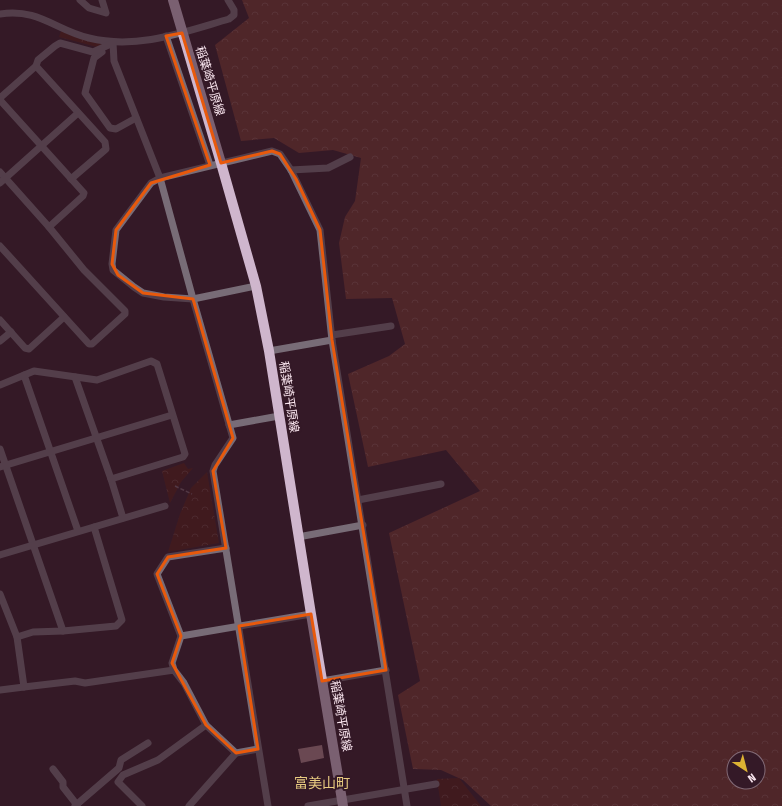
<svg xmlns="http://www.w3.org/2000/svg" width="782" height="806" font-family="'Fira Sans Condensed','Noto Sans JP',sans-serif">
  <defs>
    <pattern id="forest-crowns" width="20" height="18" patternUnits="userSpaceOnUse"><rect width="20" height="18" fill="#70352e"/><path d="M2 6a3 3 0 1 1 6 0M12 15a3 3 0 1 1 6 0" fill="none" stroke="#85524d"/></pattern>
    <pattern id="park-crowns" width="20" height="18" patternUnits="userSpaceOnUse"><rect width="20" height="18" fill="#4f1c16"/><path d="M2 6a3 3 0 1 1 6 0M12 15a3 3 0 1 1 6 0" fill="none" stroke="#693d38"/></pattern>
  </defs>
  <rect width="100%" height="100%" fill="#341927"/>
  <path fill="url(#forest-crowns)" fill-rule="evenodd" d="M 242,0 L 782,0 L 782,806 L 491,806 L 463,780 L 441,770 L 413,769 L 398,695 L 420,681 L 389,533 L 480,491 L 446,450 L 368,467 L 348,374 L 389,356 L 405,344 L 392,298 L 346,299 L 339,243 L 345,217 L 355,201 L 361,158 L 333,150 L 299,153 L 274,138 L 241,141 L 215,45 L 249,18 ZM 734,758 L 758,758 L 758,782 L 734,782 Z"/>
  <g fill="url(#park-crowns)">
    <path d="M 61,31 L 102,44 L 97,47 L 59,37 Z"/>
    <path d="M 184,463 L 188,469 L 193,468 L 181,482 L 170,503 L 162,471 Z"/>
    <path d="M 207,472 L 219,543 L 168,552 L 180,514 L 191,488 Z"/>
    <path d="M 459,778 L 481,806 L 441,806 L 437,779 Z"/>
  </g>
  <path fill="#aa8288" d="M 322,745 L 324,758 L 301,763 L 298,749 Z"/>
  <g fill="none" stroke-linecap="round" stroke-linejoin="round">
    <path stroke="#79606c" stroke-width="1.5" stroke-dasharray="4 2" stroke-linecap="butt" d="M 175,486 L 192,494"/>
    <g stroke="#786c77" stroke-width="7">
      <path d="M 80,0 L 89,8 L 106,13 L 102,0"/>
      <path d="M 0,14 C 39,8 55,30 89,38 C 137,50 184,32 229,19 L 234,15 L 234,10 L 228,0"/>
      <path d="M 166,36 L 210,165"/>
      <path d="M 113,43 L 114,61 L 160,178 L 193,299 L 233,438 L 215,465 L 213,471 L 268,806"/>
      <path d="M 102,52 L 94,58 L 85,93 L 110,128 L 116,129 L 136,118"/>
      <path d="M 36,66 L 105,142 L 106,149 L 71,179"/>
      <path d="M 0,98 L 36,66 L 38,60 L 55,46 L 60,43 L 93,52 L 113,43"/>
      <path d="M 0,100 L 84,193 L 83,196 L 49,227"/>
      <path d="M 291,170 L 328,168 L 350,157"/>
      <path d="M 0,172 L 49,227 L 84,270 L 125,311 L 125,314 L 92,344 L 89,344 L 0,246"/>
      <path d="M 0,183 L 78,113"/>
      <path d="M 256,286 L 193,299 L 164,297 L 143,293 L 134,287 L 113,270 L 112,264 L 116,230 L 151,183 L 160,178 L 272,151 L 280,154 L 291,170 L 320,230 L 332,340 L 407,806"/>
      <path d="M 0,320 L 25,348 L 29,349 L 64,317"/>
      <path d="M 332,335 L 391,326"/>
      <path d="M 0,341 L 11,332"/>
      <path d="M 269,351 L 332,340"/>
      <path d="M 24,375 L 78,531"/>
      <path d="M 75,377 L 111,479 L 123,518"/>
      <path d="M 0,385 L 34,371 L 97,380 L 151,361 L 157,364 L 185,454 L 183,457 L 111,479"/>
      <path d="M 229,425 L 279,416"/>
      <path d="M 0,449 L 63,631"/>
      <path d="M 0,467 L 172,415"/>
      <path d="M 358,500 L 441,484"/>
      <path d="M 298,537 L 363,525"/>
      <path d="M 0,555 L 165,506"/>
      <path d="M 0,594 L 17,637 L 24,687 L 75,681 L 85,683 L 174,670 L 184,683 L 206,725 L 236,753"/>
      <path d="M 181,636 L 157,574 L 168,557 L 226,548"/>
      <path d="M 17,637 L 33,632 L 63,631 L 116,626 L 122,620 L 94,527"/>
      <path d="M 174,670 L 172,663 L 181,636 L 311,614"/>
      <path d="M 322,681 L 386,670"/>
      <path d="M 0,690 L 24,687"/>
      <path d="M 53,769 L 63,782 L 63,787 L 77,805"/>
      <path d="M 75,806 L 119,768 L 121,760 L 148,743"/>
      <path d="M 142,806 L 118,782 L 123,775 L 158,760 L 206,725"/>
      <path d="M 189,806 L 236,753 L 258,749"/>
      <path d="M 308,806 L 436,784"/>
    </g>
    <path stroke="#cfb6cd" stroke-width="10" d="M 173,0 L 221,163 L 256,286 L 269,351 L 311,614 L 343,806"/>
  </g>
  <path d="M0 0H782V806H0ZM 182,33 L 221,163 L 272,151 L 280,154 L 296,179 L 320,230 L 332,340 L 386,670 L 322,681 L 311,614 L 239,626 L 258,749 L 236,753 L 206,725 L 172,663 L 181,636 L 157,574 L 168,557 L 226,548 L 213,471 L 233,438 L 193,299 L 143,293 L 118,275 L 112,264 L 116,230 L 151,183 L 210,165 L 166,36 Z" fill="#341927" fill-opacity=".55" fill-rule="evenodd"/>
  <path fill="none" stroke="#e8590c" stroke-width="3" stroke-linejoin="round" d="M 182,33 L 221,163 L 272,151 L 280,154 L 296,179 L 320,230 L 332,340 L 386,670 L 322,681 L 311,614 L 239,626 L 258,749 L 236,753 L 206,725 L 172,663 L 181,636 L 157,574 L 168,557 L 226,548 L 213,471 L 233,438 L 193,299 L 143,293 L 118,275 L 112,264 L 116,230 L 151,183 L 210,165 L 166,36 Z"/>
  <g text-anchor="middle" stroke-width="4" stroke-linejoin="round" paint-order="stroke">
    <g font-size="12" fill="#fae6ef" stroke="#341927">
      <text transform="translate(210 81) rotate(73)" y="4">稲葉崎平原線</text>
      <text transform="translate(289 397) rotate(81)" y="4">稲葉崎平原線</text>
      <text transform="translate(341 716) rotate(80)" y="4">稲葉崎平原線</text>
    </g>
    <g font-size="14" fill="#e8cb80" stroke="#341927">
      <text x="322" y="788">富美山町</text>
    </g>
  </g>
  <g transform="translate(746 770) rotate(144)"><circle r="19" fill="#341927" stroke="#836b77"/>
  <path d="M0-3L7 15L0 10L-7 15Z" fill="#dcb233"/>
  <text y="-6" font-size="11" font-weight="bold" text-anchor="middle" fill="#fae6ef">N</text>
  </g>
</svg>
